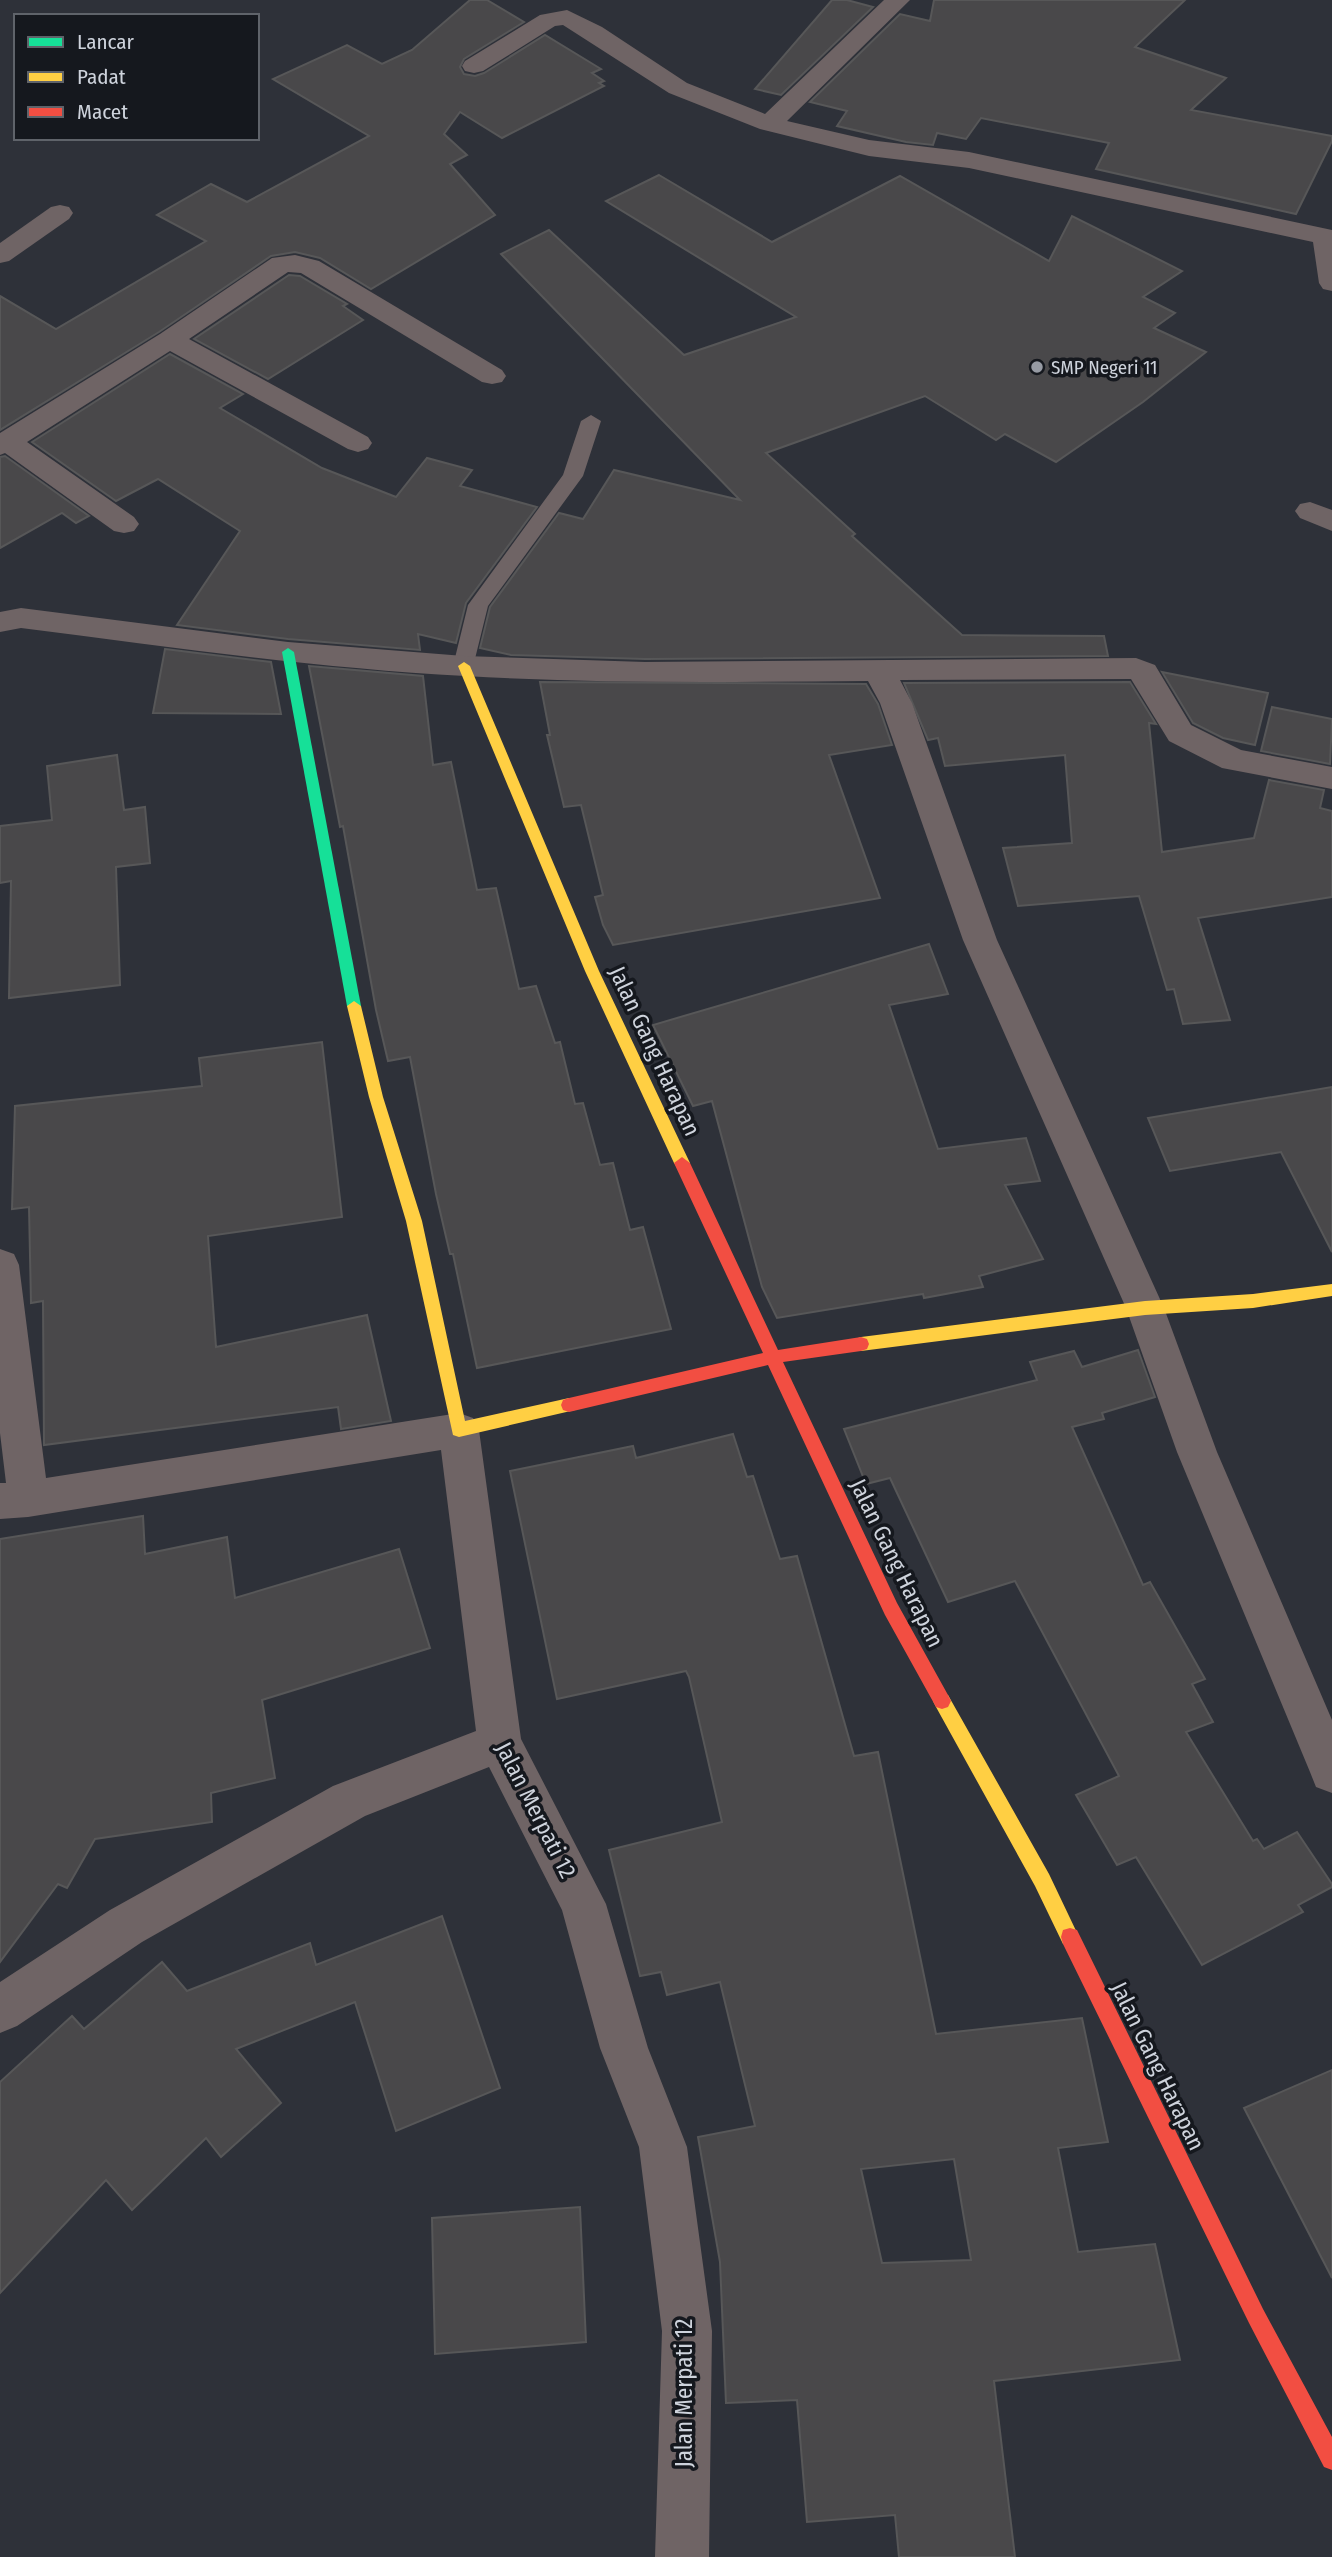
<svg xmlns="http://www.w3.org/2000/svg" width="1332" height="2557" font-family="'Fira Sans Condensed',sans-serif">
  <rect width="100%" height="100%" fill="#2e3139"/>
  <g fill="#49484a" stroke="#575758" stroke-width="2" fill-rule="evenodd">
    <path d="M 470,0 L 487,0 L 524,22 L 464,59 L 460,67 L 464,74 L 475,76 L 484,73 L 545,35 L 601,69 L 592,73 L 604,81 L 599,83 L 604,86 L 502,138 L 460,112 L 444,134 L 467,155 L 450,164 L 495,215 L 371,289 L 320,258 L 295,252 L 271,256 L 159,332 L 0,430 L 0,296 L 56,329 L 206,241 L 157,215 L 211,184 L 247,202 L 369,136 L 273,79 L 347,45 L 382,64 L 412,50 Z"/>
    <path d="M 832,0 L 847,0 L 873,7 L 781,95 L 755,89 Z"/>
    <path d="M 934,0 L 1185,0 L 1135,47 L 1226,78 L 1191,110 L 1332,136 L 1332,141 L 1296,214 L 1096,169 L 1109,143 L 981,118 L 966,139 L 937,133 L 933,145 L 906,142 L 837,126 L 847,111 L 810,102 L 900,14 L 930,21 Z"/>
    <path d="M 659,175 L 772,242 L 900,176 L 1049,261 L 1072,216 L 1182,271 L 1143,297 L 1175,313 L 1154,328 L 1206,352 L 1143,402 L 1056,462 L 1005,434 L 996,440 L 925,396 L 766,453 L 855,534 L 852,536 L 962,635 L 1104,636 L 1108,656 L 645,659 L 511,655 L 480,648 L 490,607 L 559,513 L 583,519 L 614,470 L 740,500 L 501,254 L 549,230 L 684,355 L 796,317 L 606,201 Z"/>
    <path d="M 289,275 L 300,276 L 347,304 L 343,306 L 363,320 L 268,379 L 194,339 Z"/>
    <path d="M 170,354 L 243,394 L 220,408 L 322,468 L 396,497 L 427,458 L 472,470 L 460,486 L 537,507 L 466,603 L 456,643 L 418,634 L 420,650 L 288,639 L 177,625 L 240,531 L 158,479 L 116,501 L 32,442 Z"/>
    <path d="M 5,456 L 89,516 L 76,523 L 62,513 L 0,548 L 0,457 Z"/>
    <path d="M 165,649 L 271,662 L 281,714 L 153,713 Z"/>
    <path d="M 309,666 L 423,676 L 433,765 L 451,762 L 477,890 L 496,888 L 519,989 L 536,986 L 555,1043 L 560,1042 L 575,1104 L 583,1103 L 600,1165 L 613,1163 L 630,1230 L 643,1227 L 671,1329 L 477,1368 L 453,1254 L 450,1254 L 436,1194 L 410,1057 L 388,1061 L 376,1010 L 343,826 L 340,827 Z"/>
    <path d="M 1162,672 L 1268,693 L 1255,745 L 1223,738 L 1193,723 Z"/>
    <path d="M 540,682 L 866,684 L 878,704 L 892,745 L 829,755 L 880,898 L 613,945 L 603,925 L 595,897 L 603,895 L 581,805 L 564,807 L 547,735 L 550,735 Z"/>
    <path d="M 1130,682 L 1156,724 L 1149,723 L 1162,852 L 1254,838 L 1269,780 L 1324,790 L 1320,808 L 1332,811 L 1332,897 L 1198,918 L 1230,1020 L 1183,1024 L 1174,989 L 1167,990 L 1139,896 L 1018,906 L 1003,848 L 1072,843 L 1065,755 L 945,766 L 938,738 L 928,740 L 904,683 Z"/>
    <path d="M 1272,707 L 1332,719 L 1330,764 L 1261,751 Z"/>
    <path d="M 117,755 L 124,810 L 145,807 L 150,863 L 116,867 L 120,985 L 9,998 L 11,881 L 0,883 L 0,826 L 52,820 L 47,766 Z"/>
    <path d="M 929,944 L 948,994 L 889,1005 L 938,1149 L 1026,1138 L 1040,1181 L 1005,1185 L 1043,1259 L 979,1276 L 983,1287 L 924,1298 L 923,1294 L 777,1318 L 762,1287 L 712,1101 L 693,1106 L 653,1025 Z"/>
    <path d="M 322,1042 L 342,1217 L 208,1236 L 216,1347 L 367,1315 L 391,1421 L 341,1429 L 338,1407 L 44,1445 L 43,1301 L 31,1303 L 29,1207 L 12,1209 L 15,1106 L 202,1086 L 199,1058 Z"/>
    <path d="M 1332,1087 L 1332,1252 L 1281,1152 L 1170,1171 L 1148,1118 Z"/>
    <path d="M 1138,1350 L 1155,1397 L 1102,1413 L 1104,1419 L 1072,1427 L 1143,1585 L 1150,1582 L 1205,1679 L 1192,1684 L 1213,1722 L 1186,1732 L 1253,1841 L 1257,1839 L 1264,1849 L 1297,1832 L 1332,1884 L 1332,1887 L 1298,1905 L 1303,1912 L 1202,1965 L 1136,1857 L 1117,1865 L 1076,1795 L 1119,1776 L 1015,1581 L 948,1602 L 890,1478 L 866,1484 L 844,1429 L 1037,1380 L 1030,1362 L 1074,1351 L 1082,1367 Z"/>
    <path d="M 733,1434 L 747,1477 L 753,1476 L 780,1559 L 797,1556 L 854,1756 L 878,1752 L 936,2034 L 1082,2018 L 1108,2142 L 1058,2148 L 1078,2252 L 1155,2244 L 1180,2360 L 994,2381 L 1015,2557 L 899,2557 L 895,2515 L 807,2522 L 797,2400 L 726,2403 L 720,2262 L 698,2137 L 755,2126 L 720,1982 L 667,1995 L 661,1972 L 640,1976 L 609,1850 L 722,1822 L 689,1677 L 686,1671 L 557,1699 L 510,1471 L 633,1446 L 636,1458 ZM 954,2159 L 971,2260 L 882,2263 L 861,2169 Z"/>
    <path d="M 143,1516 L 145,1554 L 227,1537 L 235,1598 L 399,1549 L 430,1648 L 262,1700 L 275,1778 L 211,1793 L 212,1822 L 95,1839 L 67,1888 L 58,1884 L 0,1962 L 0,1539 Z"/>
    <path d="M 442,1916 L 500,2088 L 396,2131 L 355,2002 L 236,2049 L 281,2103 L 221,2157 L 206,2138 L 132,2210 L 106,2180 L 0,2293 L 0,2082 L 72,2016 L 84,2029 L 162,1962 L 187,1991 L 310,1943 L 316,1965 Z"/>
    <path d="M 1332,2070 L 1332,2278 L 1244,2108 Z"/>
    <path d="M 580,2207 L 586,2342 L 435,2354 L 432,2218 Z"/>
  </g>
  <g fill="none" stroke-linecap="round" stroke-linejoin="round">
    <path fill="#6f6465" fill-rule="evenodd" d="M 591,415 L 601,421 L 583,476 L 488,606 L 472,671 L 456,671 L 453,666 L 468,605 L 563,475 L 581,421 Z"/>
    <g fill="#6f6465" fill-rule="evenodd">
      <path d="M 884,0 L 910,0 L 787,121 L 869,140 L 969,152 L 1332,230 L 1332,291 L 1323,289 L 1319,283 L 1313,242 L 969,168 L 869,156 L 760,129 L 669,93 L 563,25 L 555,26 L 483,71 L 474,73 L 465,71 L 462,66 L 465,61 L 540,15 L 567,10 L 602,27 L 687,83 L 765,114 Z"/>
      <path d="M 60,205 L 69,207 L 73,213 L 69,219 L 9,261 L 0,263 L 0,243 L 51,207 Z"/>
      <path d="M 295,255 L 319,261 L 502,370 L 506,376 L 502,382 L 492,384 L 482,382 L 301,273 L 288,272 L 189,339 L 368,437 L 372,443 L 368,449 L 358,452 L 348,449 L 170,351 L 27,442 L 134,517 L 139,524 L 134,531 L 124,533 L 114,531 L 5,453 L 0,455 L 0,433 L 160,334 L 272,258 Z"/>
      <path d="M 1310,502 L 1332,510 L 1332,531 L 1300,518 L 1295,511 L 1300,504 Z"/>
      <path d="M 21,608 L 288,642 L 464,656 L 645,662 L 1136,658 L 1155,665 L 1191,725 L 1241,750 L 1332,767 L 1332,789 L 1222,768 L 1169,741 L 1131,679 L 900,680 L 912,703 L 997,940 L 1164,1308 L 1217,1452 L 1332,1720 L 1332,1793 L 1316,1787 L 1310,1772 L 1177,1452 L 1126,1308 L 963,940 L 880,703 L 868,681 C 734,682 599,684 465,676 C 316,668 169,647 21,628 L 0,632 L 0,612 Z"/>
      <path d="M 0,1249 L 14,1254 L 19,1265 L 46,1478 L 459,1413 L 473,1418 L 479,1430 L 521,1739 L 606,1904 L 648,2048 L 687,2147 L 712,2331 L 709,2557 L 655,2557 L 662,2331 L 639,2147 L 600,2048 L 562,1910 L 489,1767 L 365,1816 L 142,1942 L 17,2026 L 0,2033 L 0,1982 L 110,1910 L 333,1786 L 476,1731 L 441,1450 L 28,1517 L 0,1519 L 0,1483 L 6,1483 L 0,1433 Z"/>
    </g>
    <path fill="#16e098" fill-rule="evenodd" d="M 288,648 L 294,652 L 361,1006 L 354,1011 L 347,1006 L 282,652 Z"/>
    <g fill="#ffcf43" fill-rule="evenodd">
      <path d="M 464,662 L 470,666 L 599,971 L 690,1163 L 687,1167 L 677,1167 L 674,1163 L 585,971 L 458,666 Z"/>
      <path d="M 354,1001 L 361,1006 L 383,1097 L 422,1221 L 465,1421 L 569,1398 L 575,1400 L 577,1405 L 575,1410 L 459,1437 L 453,1435 L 406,1221 L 369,1097 L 347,1006 Z"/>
      <path d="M 1332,1284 L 1332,1296 L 1253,1308 L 1145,1315 L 861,1351 L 855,1349 L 853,1344 L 855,1339 L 861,1337 L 1145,1301 L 1253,1294 Z"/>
      <path d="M 942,1693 L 948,1695 L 1049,1874 L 1079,1937 L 1077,1944 L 1070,1946 L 1063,1944 L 1035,1886 L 936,1707 L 933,1701 L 936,1695 Z"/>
    </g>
    <g fill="#f24e42" fill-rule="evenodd">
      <path d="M 682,1157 L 690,1163 L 778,1350 L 861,1337 L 867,1339 L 869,1344 L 867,1349 L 861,1351 L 783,1362 L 897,1603 L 948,1695 L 951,1701 L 948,1707 L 942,1709 L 936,1707 L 885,1615 L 768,1365 L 569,1412 L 563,1410 L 561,1405 L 563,1400 L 569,1398 L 763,1353 L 674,1163 Z"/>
      <path d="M 1070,1928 L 1077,1930 L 1263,2309 L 1332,2437 L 1332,2470 L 1324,2467 L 1249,2323 L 1063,1944 L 1061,1937 L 1063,1930 Z"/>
    </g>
  </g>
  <circle fill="#969aa3" stroke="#15181e" stroke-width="2.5" cx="1037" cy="367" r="7"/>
  <g text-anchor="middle" stroke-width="7" stroke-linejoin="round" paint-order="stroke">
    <g font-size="19" fill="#ced3dc" stroke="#15181e" text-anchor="start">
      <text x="1051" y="374">SMP Negeri 11</text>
    </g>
    <g font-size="23" fill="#ced3dc" stroke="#15181e">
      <text transform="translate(655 1051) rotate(65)" y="8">Jalan Gang Harapan</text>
      <text transform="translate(897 1563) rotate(64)" y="8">Jalan Gang Harapan</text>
      <text transform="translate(536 1810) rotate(63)" y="8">Jalan Merpati 12</text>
      <text transform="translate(1158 2066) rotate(64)" y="8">Jalan Gang Harapan</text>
      <text transform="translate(684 2393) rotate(-90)" y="8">Jalan Merpati 12</text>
    </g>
  </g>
  <rect x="14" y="14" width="245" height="126" fill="#15181e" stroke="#5f636a" stroke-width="2"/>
  <rect x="28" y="37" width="35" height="10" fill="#16e098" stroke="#5f636a" stroke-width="2"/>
  <text x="77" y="49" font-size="21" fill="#ced3dc">Lancar</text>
  <rect x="28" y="72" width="35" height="10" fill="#ffcf43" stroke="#5f636a" stroke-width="2"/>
  <text x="77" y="84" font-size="21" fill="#ced3dc">Padat</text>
  <rect x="28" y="107" width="35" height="10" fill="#f24e42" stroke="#5f636a" stroke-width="2"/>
  <text x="77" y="119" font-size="21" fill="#ced3dc">Macet</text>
</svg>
